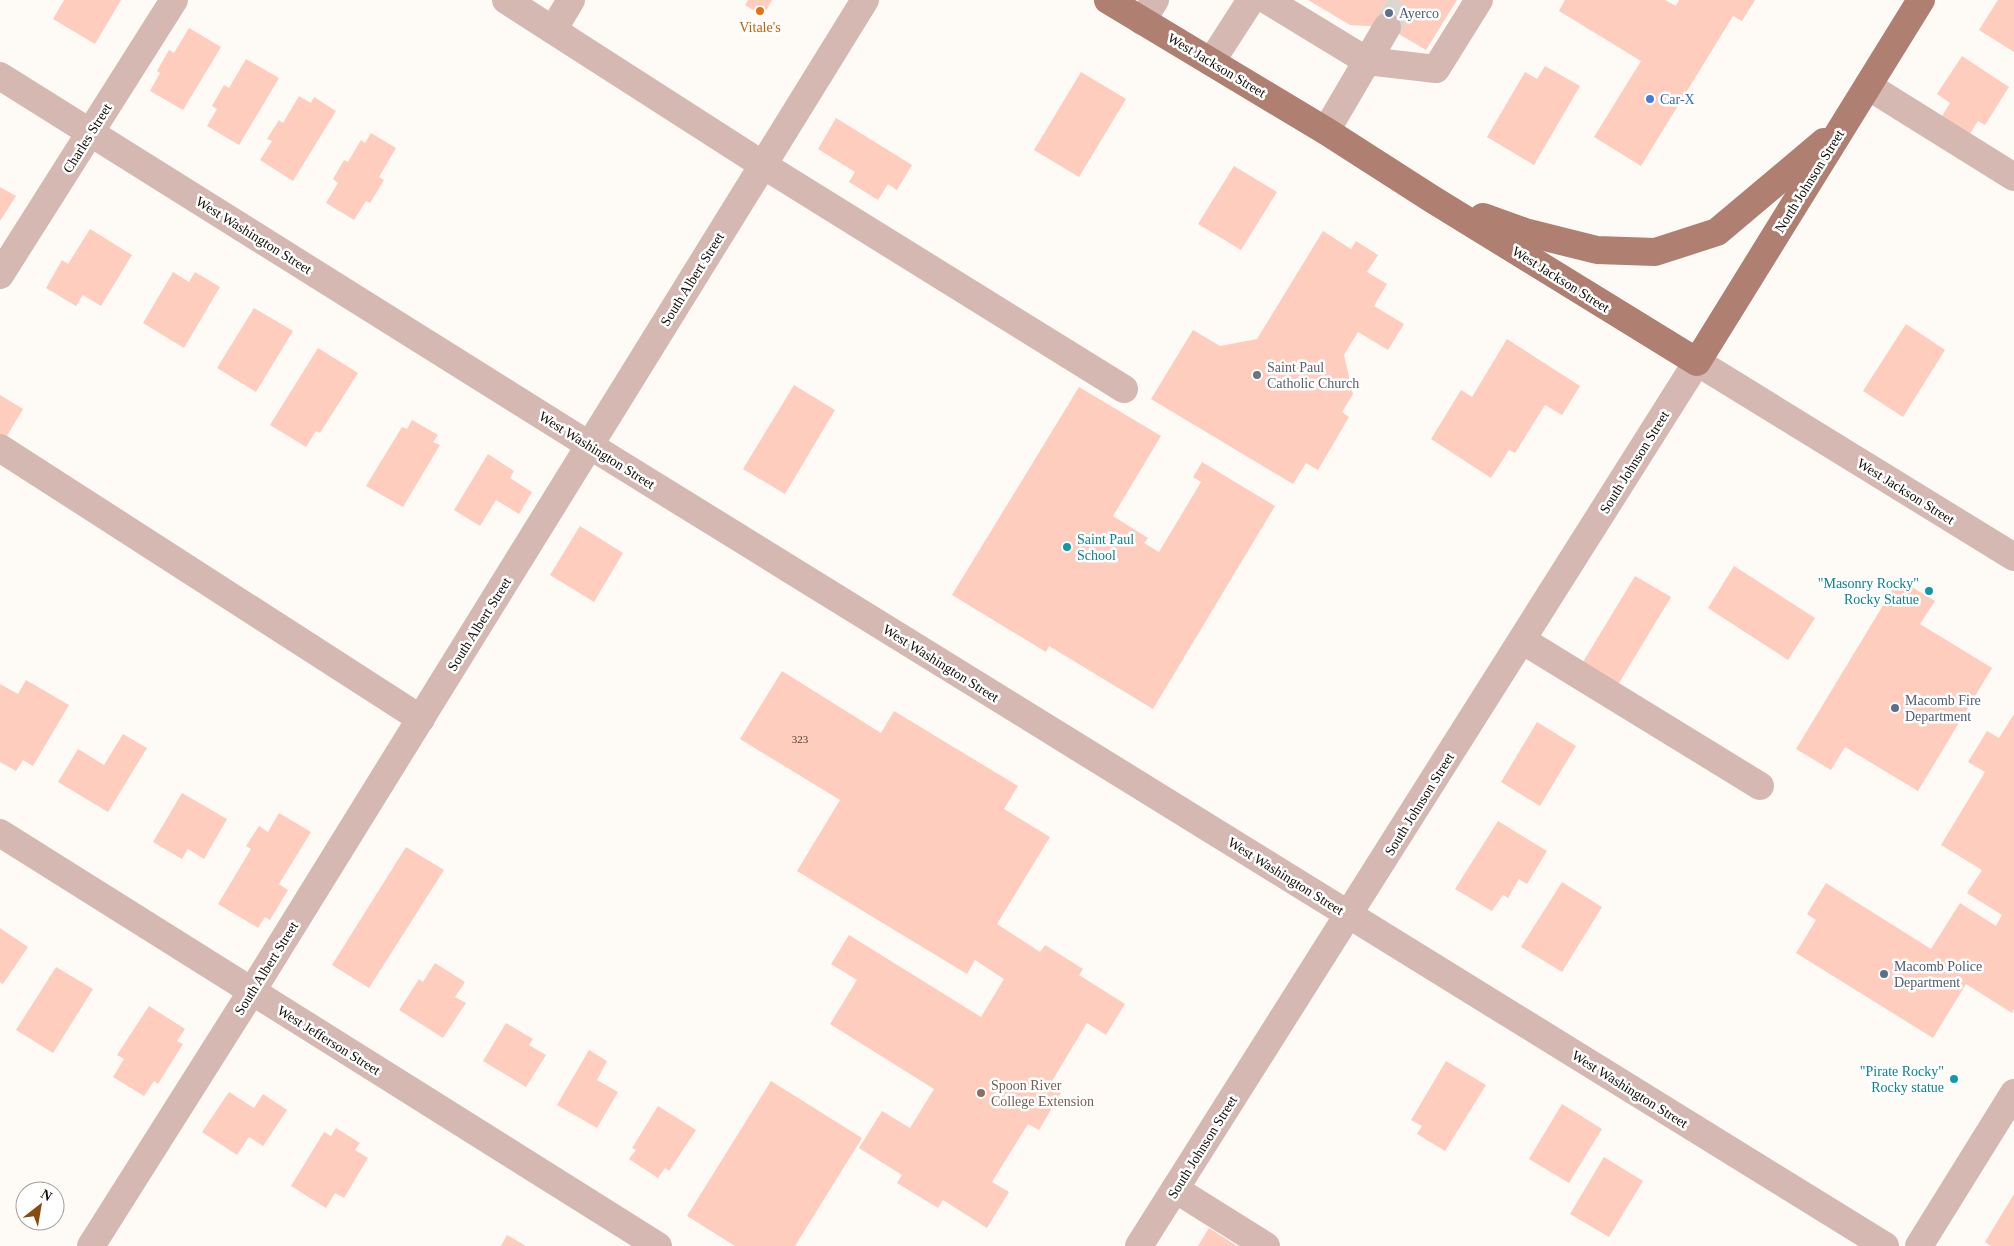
<svg xmlns="http://www.w3.org/2000/svg" width="2014" height="1246" font-family="Georgia,serif">
  <rect width="100%" height="100%" fill="#fefbf6"/>
  <g fill="#fecdbe">
    <path d="M 64,0 L 121,0 L 95,44 L 53,19 Z"/>
    <path d="M 748,0 L 772,0 L 763,16 L 745,5 Z"/>
    <path d="M 1308,0 L 1457,0 L 1426,50 L 1387,27 L 1350,25 Z"/>
    <path d="M 1565,0 L 1665,0 L 1676,6 L 1679,0 L 1755,0 L 1742,21 L 1733,16 L 1641,166 L 1594,137 L 1641,61 L 1559,11 Z"/>
    <path d="M 1998,0 L 2014,0 L 2014,52 L 1979,30 Z"/>
    <path d="M 189,28 L 221,47 L 183,110 L 150,91 L 160,73 L 157,71 L 169,50 L 174,53 Z"/>
    <path d="M 1962,56 L 2009,87 L 1985,125 L 1978,121 L 1969,135 L 1942,116 L 1950,103 L 1937,94 Z"/>
    <path d="M 246,59 L 279,78 L 239,145 L 207,126 L 217,109 L 212,106 L 224,85 L 229,88 Z"/>
    <path d="M 1545,66 L 1580,86 L 1534,165 L 1487,137 L 1525,72 L 1537,79 Z"/>
    <path d="M 1081,72 L 1126,99 L 1079,177 L 1034,150 Z"/>
    <path d="M 299,96 L 311,103 L 314,97 L 336,111 L 293,181 L 260,160 L 272,141 L 267,139 L 279,120 L 283,123 Z"/>
    <path d="M 836,118 L 912,165 L 897,190 L 888,184 L 878,200 L 849,182 L 855,172 L 818,149 Z"/>
    <path d="M 371,133 L 396,148 L 379,177 L 384,180 L 370,203 L 366,201 L 354,220 L 326,203 L 338,183 L 333,179 L 344,160 L 348,162 L 361,140 L 365,143 Z"/>
    <path d="M 1234,166 L 1277,192 L 1241,250 L 1198,224 Z"/>
    <path d="M 0,187 L 16,196 L 0,221 Z"/>
    <path d="M 90,229 L 132,255 L 101,306 L 83,295 L 76,306 L 46,288 L 62,260 L 68,264 Z"/>
    <path d="M 1323,231 L 1351,249 L 1356,241 L 1378,255 L 1367,272 L 1387,284 L 1374,306 L 1404,324 L 1388,350 L 1358,332 L 1344,355 L 1353,394 L 1342,412 L 1349,417 L 1318,470 L 1306,463 L 1293,484 L 1151,399 L 1193,330 L 1220,346 L 1257,339 Z"/>
    <path d="M 173,272 L 189,282 L 195,272 L 220,287 L 184,348 L 143,323 Z"/>
    <path d="M 254,308 L 293,331 L 256,392 L 217,368 Z"/>
    <path d="M 1906,324 L 1945,350 L 1903,417 L 1863,391 Z"/>
    <path d="M 1507,339 L 1580,386 L 1562,415 L 1545,405 L 1515,453 L 1509,450 L 1491,478 L 1431,439 L 1461,390 L 1472,397 Z"/>
    <path d="M 318,348 L 358,373 L 320,433 L 316,431 L 306,447 L 270,425 Z"/>
    <path d="M 794,385 L 835,410 L 785,494 L 743,469 Z"/>
    <path d="M 1079,387 L 1161,436 L 1113,516 L 1148,538 L 1144,543 L 1159,552 L 1201,482 L 1193,477 L 1202,462 L 1275,506 L 1153,709 L 1049,646 L 1046,652 L 952,595 Z"/>
    <path d="M 0,395 L 23,409 L 2,444 L 0,443 Z"/>
    <path d="M 412,420 L 438,435 L 433,442 L 440,445 L 403,507 L 366,486 L 402,427 L 407,429 Z"/>
    <path d="M 488,454 L 514,471 L 510,478 L 532,492 L 519,514 L 496,500 L 480,526 L 454,510 Z"/>
    <path d="M 580,526 L 623,553 L 594,602 L 550,575 Z"/>
    <path d="M 1734,566 L 1815,618 L 1788,660 L 1708,608 Z"/>
    <path d="M 1635,576 L 1671,597 L 1616,688 L 1580,667 Z"/>
    <path d="M 1899,579 L 1935,601 L 1920,624 L 1992,668 L 1918,791 L 1845,747 L 1831,770 L 1796,749 Z"/>
    <path d="M 782,671 L 881,733 L 894,711 L 1018,786 L 1004,809 L 1050,837 L 997,924 L 1040,952 L 1045,945 L 1083,969 L 1079,975 L 1125,1004 L 1106,1035 L 1087,1023 L 1049,1086 L 1061,1093 L 1039,1130 L 1028,1124 L 992,1182 L 1009,1192 L 987,1228 L 943,1200 L 938,1208 L 897,1183 L 902,1175 L 859,1148 L 882,1111 L 910,1128 L 934,1089 L 830,1024 L 857,980 L 831,964 L 849,935 L 981,1017 L 1004,979 L 975,960 L 967,974 L 797,871 L 840,800 L 740,739 Z"/>
    <path d="M 26,680 L 69,705 L 33,766 L 23,760 L 16,771 L 0,762 L 0,684 L 18,694 Z"/>
    <path d="M 2014,714 L 2014,1009 L 2012,1013 L 1966,984 L 1933,1038 L 1796,953 L 1816,920 L 1807,914 L 1826,883 L 1931,949 L 1960,903 L 1996,926 L 2002,915 L 1967,893 L 1982,870 L 1941,845 L 1985,772 L 1968,762 L 1987,731 L 1999,738 Z"/>
    <path d="M 1537,722 L 1576,746 L 1540,806 L 1501,782 Z"/>
    <path d="M 123,734 L 147,748 L 108,812 L 58,782 L 78,749 L 104,765 Z"/>
    <path d="M 182,793 L 227,819 L 204,859 L 188,849 L 182,859 L 153,842 Z"/>
    <path d="M 279,813 L 311,832 L 279,884 L 288,890 L 270,920 L 265,917 L 258,928 L 218,904 L 251,849 L 246,846 L 259,826 L 268,832 Z"/>
    <path d="M 1498,821 L 1547,851 L 1527,884 L 1519,879 L 1508,898 L 1503,895 L 1492,911 L 1455,889 Z"/>
    <path d="M 406,847 L 444,870 L 369,988 L 332,965 Z"/>
    <path d="M 1562,882 L 1602,907 L 1562,972 L 1521,947 Z"/>
    <path d="M 0,928 L 28,947 L 3,984 L 0,982 Z"/>
    <path d="M 435,963 L 465,982 L 455,997 L 466,1003 L 443,1038 L 399,1010 L 419,979 L 423,982 Z"/>
    <path d="M 56,967 L 93,989 L 53,1053 L 16,1030 Z"/>
    <path d="M 149,1006 L 185,1029 L 177,1041 L 183,1044 L 158,1084 L 154,1081 L 144,1096 L 113,1077 L 124,1059 L 117,1055 Z"/>
    <path d="M 506,1023 L 533,1039 L 529,1045 L 546,1055 L 526,1087 L 483,1061 Z"/>
    <path d="M 589,1050 L 607,1061 L 597,1080 L 618,1092 L 597,1128 L 557,1105 Z"/>
    <path d="M 1446,1061 L 1486,1085 L 1445,1151 L 1417,1134 L 1422,1126 L 1411,1120 Z"/>
    <path d="M 771,1081 L 862,1138 L 795,1246 L 735,1246 L 687,1216 Z"/>
    <path d="M 229,1092 L 254,1108 L 263,1094 L 287,1110 L 263,1146 L 249,1137 L 237,1155 L 202,1132 Z"/>
    <path d="M 1562,1104 L 1602,1129 L 1569,1183 L 1529,1159 Z"/>
    <path d="M 658,1106 L 696,1130 L 669,1171 L 665,1168 L 658,1178 L 629,1159 L 636,1150 L 632,1148 Z"/>
    <path d="M 336,1128 L 360,1143 L 355,1150 L 368,1158 L 344,1198 L 335,1193 L 326,1208 L 291,1186 L 324,1132 L 331,1136 Z"/>
    <path d="M 1604,1157 L 1643,1181 L 1609,1237 L 1570,1214 Z"/>
    <path d="M 2014,1194 L 2014,1246 L 1991,1246 L 1985,1242 Z"/>
    <path d="M 1209,1228 L 1237,1246 L 1198,1246 Z"/>
    <path d="M 507,1235 L 526,1246 L 501,1246 Z"/>
  </g>
  <g fill="none" stroke-linecap="round" stroke-linejoin="round">
    <path stroke="#dbd8d2" stroke-width="28" stroke-dasharray="28 14" stroke-linecap="butt" d="M 1387,27 L 1403,0"/>
    <g stroke="#d4b8b1" stroke-width="28">
      <path d="M 506,0 L 763,165 L 1124,389"/>
      <path d="M 1267,0 L 1367,61 L 1436,69 L 1479,0"/>
      <path d="M 1142,21 L 1155,0"/>
      <path d="M 553,30 L 571,0"/>
      <path d="M 1211,62 L 1251,0"/>
      <path d="M 0,76 L 589,445 L 1885,1246"/>
      <path d="M 1868,86 L 2014,177"/>
      <path d="M 1326,131 L 1387,27"/>
      <path d="M 0,275 L 174,0"/>
      <path d="M 0,448 L 421,719"/>
      <path d="M 1522,640 L 1760,786"/>
      <path d="M 0,833 L 658,1246"/>
      <path d="M 1175,1189 L 1266,1246"/>
      <path d="M 91,1246 L 252,991 L 865,0"/>
      <path d="M 1139,1246 L 1697,362 L 2014,557"/>
      <path d="M 1919,1246 L 2014,1093"/>
    </g>
    <g stroke="#af7f72" stroke-width="28">
      <path d="M 1108,0 L 1326,131 L 1432,199 L 1697,362 L 1921,0"/>
      <path d="M 1483,217 L 1525,232 L 1597,250 L 1655,252 L 1717,232 L 1824,142"/>
    </g>
  </g>
  <circle fill="#e8710a" stroke="#fff" stroke-width="2" cx="760" cy="11" r="5"/>
  <g fill="#5c6f8a" stroke="#fff" stroke-width="2">
    <circle cx="1389" cy="13" r="5"/>
    <circle cx="1895" cy="708" r="5"/>
    <circle cx="1884" cy="974" r="5"/>
  </g>
  <circle fill="#3f7fe0" stroke="#fff" stroke-width="2" cx="1650" cy="99" r="5"/>
  <circle fill="#6b7280" stroke="#fff" stroke-width="2" cx="1257" cy="375" r="5"/>
  <g fill="#0f9aa8" stroke="#fff" stroke-width="2">
    <circle cx="1067" cy="547" r="5"/>
    <circle cx="1929" cy="591" r="5"/>
    <circle cx="1954" cy="1079" r="5"/>
  </g>
  <circle fill="#8d6e63" stroke="#fff" stroke-width="2" cx="981" cy="1093" r="5"/>
  <g text-anchor="middle" stroke-width="5" stroke-linejoin="round" paint-order="stroke">
    <g font-size="11" fill="#4e3e35">
      <text x="800" y="743">323</text>
    </g>
    <g font-size="14" fill="#4e5e75" stroke="#fff" text-anchor="start">
      <text x="1399" y="18">Ayerco</text>
      <text x="1905" y="705">Macomb Fire<tspan x="1905" dy="16">Department</tspan></text>
      <text x="1894" y="971">Macomb Police<tspan x="1894" dy="16">Department</tspan></text>
    </g>
    <g font-size="14" fill="#c56008" stroke="#fff">
      <text x="760" y="32">Vitale's</text>
    </g>
    <g font-size="14" fill="#140f07" stroke="#fff">
      <text transform="translate(1217 65) rotate(31)" y="5">West Jackson Street</text>
      <text transform="translate(87 138) rotate(-58)" y="5">Charles Street</text>
      <text transform="translate(1809 181) rotate(-58)" y="5">North Johnson Street</text>
      <text transform="translate(254 235) rotate(32)" y="5">West Washington Street</text>
      <text transform="translate(692 279) rotate(-58)" y="5">South Albert Street</text>
      <text transform="translate(1561 279) rotate(32)" y="5">West Jackson Street</text>
      <text transform="translate(597 450) rotate(32)" y="5">West Washington Street</text>
      <text transform="translate(1634 462) rotate(-58)" y="5">South Johnson Street</text>
      <text transform="translate(1906 491) rotate(32)" y="5">West Jackson Street</text>
      <text transform="translate(479 624) rotate(-58)" y="5">South Albert Street</text>
      <text transform="translate(941 663) rotate(32)" y="5">West Washington Street</text>
      <text transform="translate(1419 804) rotate(-58)" y="5">South Johnson Street</text>
      <text transform="translate(1286 876) rotate(32)" y="5">West Washington Street</text>
      <text transform="translate(266 968) rotate(-58)" y="5">South Albert Street</text>
      <text transform="translate(329 1040) rotate(32)" y="5">West Jefferson Street</text>
      <text transform="translate(1630 1089) rotate(32)" y="5">West Washington Street</text>
      <text transform="translate(1202 1147) rotate(-58)" y="5">South Johnson Street</text>
    </g>
    <g font-size="14" fill="#366cbe" stroke="#fff" text-anchor="start">
      <text x="1660" y="104">Car-X</text>
    </g>
    <g font-size="14" fill="#5b616d" stroke="#fff" text-anchor="start">
      <text x="1267" y="372">Saint Paul<tspan x="1267" dy="16">Catholic Church</tspan></text>
    </g>
    <g font-size="14" fill="#0d838f" stroke="#fff" text-anchor="end">
      <text x="1077" y="544" text-anchor="start">Saint Paul<tspan x="1077" dy="16">School</tspan></text>
      <text x="1919" y="588">"Masonry Rocky"<tspan x="1919" dy="16">Rocky Statue</tspan></text>
      <text x="1944" y="1076">"Pirate Rocky"<tspan x="1944" dy="16">Rocky statue</tspan></text>
    </g>
    <g font-size="14" fill="#785e54" stroke="#fff" text-anchor="start">
      <text x="991" y="1090">Spoon River<tspan x="991" dy="16">College Extension</tspan></text>
    </g>
  </g>
  <g transform="translate(40 1206) rotate(31)"><circle r="24" fill="#ffffff" stroke="#a19f9c"/>
  <path d="M0-4L9 19L0 12L-9 19Z" fill="#894a10"/>
  <text y="-8" font-size="14" font-weight="bold" text-anchor="middle" fill="#140f07">N</text>
  </g>
</svg>
